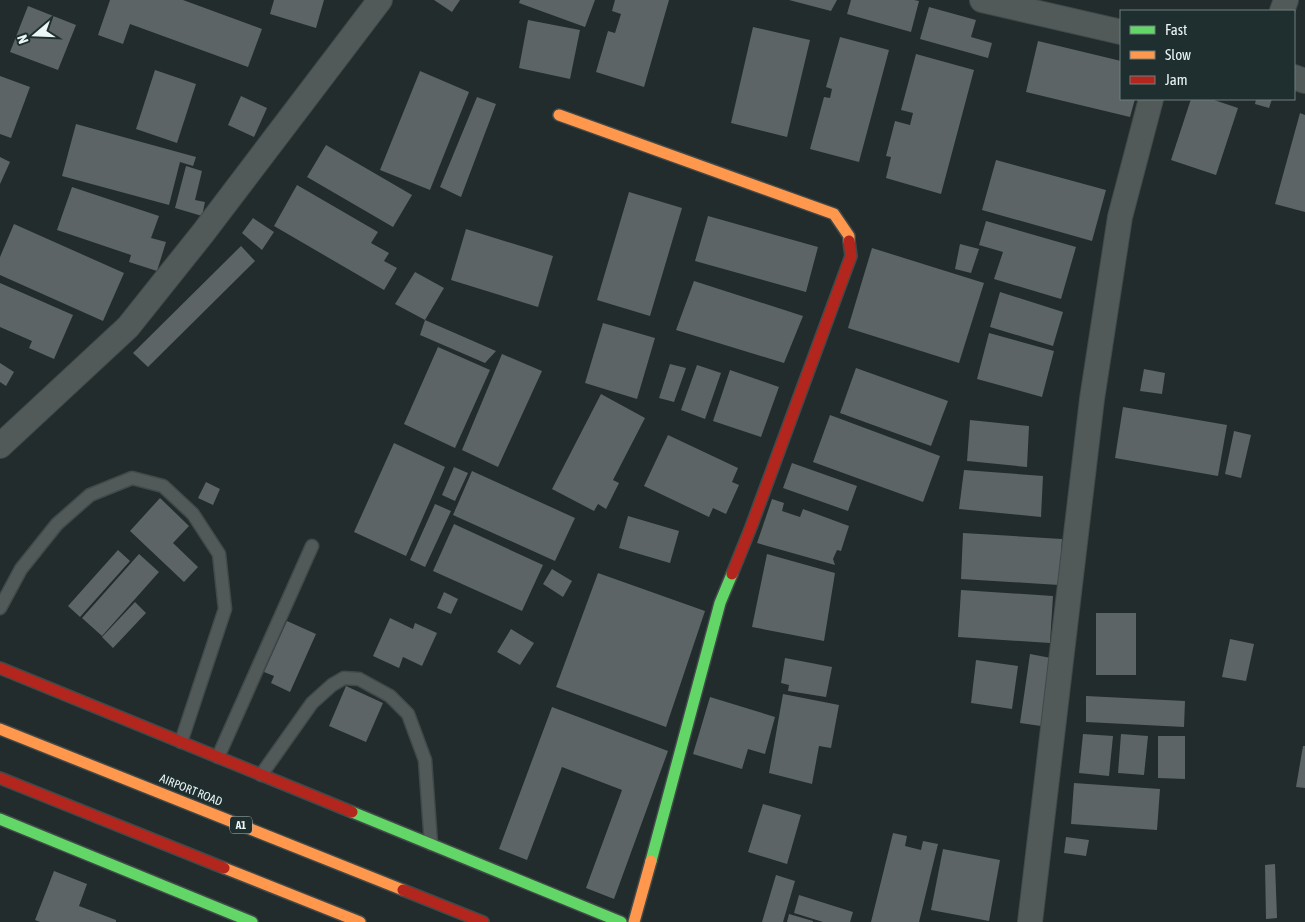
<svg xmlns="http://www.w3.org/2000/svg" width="1305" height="922" font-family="'Asap Condensed',sans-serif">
  <rect width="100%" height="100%" fill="#222c2c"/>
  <g fill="#5c6466">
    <path d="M 110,0 L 183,0 L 262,29 L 248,67 L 130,24 L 123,44 L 98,35 Z"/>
    <path d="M 274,0 L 324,0 L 316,28 L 270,14 Z"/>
    <path d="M 434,0 L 460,0 L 452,12 Z"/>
    <path d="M 520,0 L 595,0 L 585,27 L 519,3 Z"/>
    <path d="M 615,0 L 669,0 L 644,87 L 596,72 L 608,31 L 615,33 L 621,14 L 612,11 Z"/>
    <path d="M 789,0 L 837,0 L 831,11 Z"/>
    <path d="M 851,0 L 914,0 L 919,1 L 911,32 L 847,14 Z"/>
    <path d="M 28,6 L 76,25 L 58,70 L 10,52 Z"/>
    <path d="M 929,7 L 976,20 L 971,37 L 992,43 L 988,58 L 920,39 Z"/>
    <path d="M 528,20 L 580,30 L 570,79 L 519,68 Z"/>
    <path d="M 753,27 L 810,40 L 787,137 L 731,123 Z"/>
    <path d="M 840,37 L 889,50 L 859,162 L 810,149 L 824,97 L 830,98 L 832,89 L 826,87 Z"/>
    <path d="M 1038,41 L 1121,61 L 1121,99 L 1135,99 L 1130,117 L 1026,92 Z"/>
    <path d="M 916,54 L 974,70 L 941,194 L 886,178 L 891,157 L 886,156 L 895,121 L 910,125 L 913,113 L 901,110 Z"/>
    <path d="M 155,70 L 196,84 L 177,143 L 136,129 Z"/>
    <path d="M 420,71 L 469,92 L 430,190 L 380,170 Z"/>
    <path d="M 0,76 L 30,87 L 11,138 L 0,134 Z"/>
    <path d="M 241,96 L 267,108 L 254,137 L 228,125 Z"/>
    <path d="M 477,97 L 496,104 L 461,197 L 440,187 Z"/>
    <path d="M 1191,99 L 1211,99 L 1238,108 L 1216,175 L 1171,160 Z"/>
    <path d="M 1256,99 L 1272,99 L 1269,108 L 1255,104 Z"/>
    <path d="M 1300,113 L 1305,115 L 1305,212 L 1275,204 Z"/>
    <path d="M 76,124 L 196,157 L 193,166 L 180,162 L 169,205 L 62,176 Z"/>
    <path d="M 326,145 L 412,195 L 393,227 L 307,177 Z"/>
    <path d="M 0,157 L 10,162 L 0,184 Z"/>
    <path d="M 996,160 L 1106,190 L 1092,241 L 982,210 Z"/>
    <path d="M 186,166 L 202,171 L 195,200 L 205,202 L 202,216 L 175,208 Z"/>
    <path d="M 297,185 L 378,232 L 371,243 L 389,253 L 384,261 L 397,268 L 384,290 L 274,226 Z"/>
    <path d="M 72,187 L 159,216 L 151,238 L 166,242 L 157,271 L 129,262 L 131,255 L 57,230 Z"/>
    <path d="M 629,192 L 682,208 L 650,316 L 597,300 Z"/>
    <path d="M 708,216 L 818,247 L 806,292 L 695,261 Z"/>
    <path d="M 253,218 L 274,232 L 262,250 L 242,233 Z"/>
    <path d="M 986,221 L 1076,247 L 1061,299 L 994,279 L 1003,252 L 979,245 Z"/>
    <path d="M 14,224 L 124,273 L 103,321 L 0,275 L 0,257 Z"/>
    <path d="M 466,229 L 553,256 L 538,307 L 451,280 Z"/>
    <path d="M 960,244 L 979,249 L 971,273 L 955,269 Z"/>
    <path d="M 241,246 L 255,261 L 148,367 L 133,353 Z"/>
    <path d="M 872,248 L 984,283 L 959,363 L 848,328 Z"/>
    <path d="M 415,272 L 444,288 L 425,320 L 496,351 L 485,363 L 420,335 L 425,320 L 395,304 Z"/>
    <path d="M 694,281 L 803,316 L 784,363 L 676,330 Z"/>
    <path d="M 0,283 L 73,315 L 54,359 L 29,348 L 32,341 L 0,327 Z"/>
    <path d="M 1000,292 L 1063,312 L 1053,346 L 990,327 Z"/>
    <path d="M 603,323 L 655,338 L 637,399 L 585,383 Z"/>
    <path d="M 989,333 L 1054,351 L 1042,397 L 977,379 Z"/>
    <path d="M 438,347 L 490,370 L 455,448 L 404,424 Z"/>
    <path d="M 502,354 L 542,371 L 498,467 L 462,450 Z"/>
    <path d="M 0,363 L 14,372 L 6,386 L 0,382 Z"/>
    <path d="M 670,364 L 686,368 L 674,402 L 659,398 Z"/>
    <path d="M 697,365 L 721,373 L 705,419 L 681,410 Z"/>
    <path d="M 856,368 L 948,401 L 931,446 L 840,413 Z"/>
    <path d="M 1144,369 L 1165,373 L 1162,394 L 1140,391 Z"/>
    <path d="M 730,370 L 779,387 L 761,437 L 713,421 Z"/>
    <path d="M 601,394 L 645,418 L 613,480 L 619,483 L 606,509 L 598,504 L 594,511 L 552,489 Z"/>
    <path d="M 1123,407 L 1227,425 L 1218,476 L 1115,458 Z"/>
    <path d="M 830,415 L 940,456 L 923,502 L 813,462 Z"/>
    <path d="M 970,420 L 1029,426 L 1027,467 L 967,461 Z"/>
    <path d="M 1234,431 L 1251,435 L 1241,478 L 1225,474 Z"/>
    <path d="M 668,435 L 738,468 L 732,482 L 739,485 L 726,514 L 713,508 L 709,517 L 644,486 Z"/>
    <path d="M 394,443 L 445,467 L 406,556 L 354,532 Z"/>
    <path d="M 792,463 L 857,486 L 848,511 L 783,488 Z"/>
    <path d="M 454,467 L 468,473 L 455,501 L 442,495 Z"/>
    <path d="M 964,470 L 1043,476 L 1041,517 L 959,509 Z"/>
    <path d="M 472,471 L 575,518 L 555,561 L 453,515 Z"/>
    <path d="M 206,482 L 220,489 L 213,505 L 198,498 Z"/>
    <path d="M 160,498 L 189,526 L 173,543 L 198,567 L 184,582 L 130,531 Z"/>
    <path d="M 772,499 L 784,503 L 782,511 L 800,517 L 803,509 L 849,526 L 841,551 L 837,550 L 833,559 L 835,565 L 757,543 Z"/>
    <path d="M 435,504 L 451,511 L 425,567 L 410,560 Z"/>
    <path d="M 628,516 L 679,531 L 670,563 L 619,548 Z"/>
    <path d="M 454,524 L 543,565 L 522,611 L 433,571 Z"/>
    <path d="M 963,533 L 1062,539 L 1059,585 L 961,579 Z"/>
    <path d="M 118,550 L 130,561 L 80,617 L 68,606 Z"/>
    <path d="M 139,554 L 159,572 L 102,636 L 82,618 Z"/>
    <path d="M 767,554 L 835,573 L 824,641 L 752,627 Z"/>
    <path d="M 552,569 L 572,581 L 563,597 L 543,584 Z"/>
    <path d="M 598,573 L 705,611 L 666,727 L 556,687 Z"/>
    <path d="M 961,590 L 1053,596 L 1050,643 L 958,637 Z"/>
    <path d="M 444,592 L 458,599 L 451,614 L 437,608 Z"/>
    <path d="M 135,602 L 146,613 L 113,648 L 102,637 Z"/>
    <rect x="1096" y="613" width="40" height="62"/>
    <path d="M 390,618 L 413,629 L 415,623 L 437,633 L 422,666 L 403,657 L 399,668 L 373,656 Z"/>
    <path d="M 287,621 L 316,634 L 290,692 L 271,683 L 274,676 L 264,672 Z"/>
    <path d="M 511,629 L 534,643 L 520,665 L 497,652 Z"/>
    <path d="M 1230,639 L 1254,644 L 1246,681 L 1222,677 Z"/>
    <path d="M 1030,654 L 1051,658 L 1041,726 L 1020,723 Z"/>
    <path d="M 785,658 L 832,667 L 826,697 L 788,691 L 789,685 L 781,683 Z"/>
    <path d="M 976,660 L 1018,666 L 1012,709 L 971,703 Z"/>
    <path d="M 346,686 L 383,703 L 366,742 L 329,726 Z"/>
    <path d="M 783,694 L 839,705 L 831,748 L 819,746 L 812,784 L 769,773 Z"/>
    <path d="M 1086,696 L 1185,701 L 1184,727 L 1086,722 Z"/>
    <path d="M 710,697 L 775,717 L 765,754 L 748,749 L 742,769 L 693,754 Z"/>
    <path d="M 552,707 L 668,751 L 614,899 L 586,888 L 622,790 L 562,767 L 527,860 L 499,849 Z"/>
    <path d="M 1083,734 L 1113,736 L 1109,776 L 1079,773 Z"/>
    <path d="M 1121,734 L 1148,736 L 1144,775 L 1118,773 Z"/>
    <path d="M 1158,736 L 1185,736 L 1185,779 L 1158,778 Z"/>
    <path d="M 1303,746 L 1305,746 L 1305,788 L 1296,787 Z"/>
    <path d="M 1074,783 L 1160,789 L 1157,830 L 1071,824 Z"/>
    <path d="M 763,804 L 801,815 L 787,864 L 748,852 Z"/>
    <path d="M 893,833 L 907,836 L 905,846 L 921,850 L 923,841 L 938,844 L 919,922 L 871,922 Z"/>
    <path d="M 1066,837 L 1089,840 L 1086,856 L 1064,853 Z"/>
    <path d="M 943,849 L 1000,860 L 989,921 L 931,910 Z"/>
    <path d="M 1275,864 L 1277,918 L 1266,919 L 1265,865 Z"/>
    <path d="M 54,871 L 87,884 L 79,906 L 116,920 L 116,922 L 40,922 L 35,920 Z"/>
    <path d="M 776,875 L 795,881 L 783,922 L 762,922 Z"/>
    <path d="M 799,895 L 853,912 L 850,922 L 823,922 L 794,913 Z"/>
    <path d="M 789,914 L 813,921 L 813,922 L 787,922 Z"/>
  </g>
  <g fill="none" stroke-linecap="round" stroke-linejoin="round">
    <defs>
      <g id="lane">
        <path d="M 0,608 L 21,569 L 57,524 L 90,495 L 132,478 L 163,486 L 193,514 L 219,554 L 225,609 L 181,742"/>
        <path d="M 218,757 L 312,546"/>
        <path d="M 261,775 L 312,703 L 332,685 L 344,678 L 359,679 L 390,696 L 408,714 L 425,760 L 431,844"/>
      </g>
      <g id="street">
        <path d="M 982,0 L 1121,32"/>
        <path d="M 1282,11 L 1286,0"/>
        <path d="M 1294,77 L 1305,81"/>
        <path d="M 0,446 L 128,327 L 203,233 L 380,0"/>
        <path d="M 1030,922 L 1092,399 L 1120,217 L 1151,99"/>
      </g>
      <g id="fast">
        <path d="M 352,812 L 621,922"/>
        <path d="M 0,819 L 252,922"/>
        <path d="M 651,861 L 720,603 L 732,574"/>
      </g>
      <g id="slow">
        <path d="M 559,115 L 834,214 L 849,236 L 849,241"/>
        <path d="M 0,729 L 403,890"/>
        <path d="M 224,868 L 360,922"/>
        <path d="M 634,922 L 651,861"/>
      </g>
      <g id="jam">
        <path d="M 732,574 L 751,527 L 851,256 L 849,241"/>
        <path d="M 0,668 L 352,812"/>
        <path d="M 0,778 L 224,868"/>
        <path d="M 403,890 L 483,922"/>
      </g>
    </defs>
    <use href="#lane" stroke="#414949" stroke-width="15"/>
    <use href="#street" stroke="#414949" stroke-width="26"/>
    <use href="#fast" stroke="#414949" stroke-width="14"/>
    <use href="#slow" stroke="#414949" stroke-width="14"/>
    <use href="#jam" stroke="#414949" stroke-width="14"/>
    <use href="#lane" stroke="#525959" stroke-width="12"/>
    <use href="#street" stroke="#525959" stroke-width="24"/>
    <use href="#fast" stroke="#63d668" stroke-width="11"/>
    <use href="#slow" stroke="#ff974d" stroke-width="11"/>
    <use href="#jam" stroke="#b3261e" stroke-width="11"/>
  </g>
  <g text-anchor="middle" stroke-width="5" stroke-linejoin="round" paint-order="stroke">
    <rect fill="#1f2f2f" stroke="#aebaba" stroke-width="1" x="230" y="816.5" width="22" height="17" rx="4"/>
    <g font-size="11" font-weight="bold" fill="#ecf6f6">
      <text x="241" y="829">A1</text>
    </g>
    <g font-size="12" fill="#ecf6f6" stroke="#1f2f2f">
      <text transform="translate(191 790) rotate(22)" y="4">AIRPORT ROAD</text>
    </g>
  </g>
  <rect x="1120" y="10" width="175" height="90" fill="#1f2f2f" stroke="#717f7f"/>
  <rect x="1130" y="26" width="25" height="8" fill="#63d668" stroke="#717f7f"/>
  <text x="1165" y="35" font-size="15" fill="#ecf6f6">Fast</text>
  <rect x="1130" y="51" width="25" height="8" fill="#ff974d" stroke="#717f7f"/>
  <text x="1165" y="60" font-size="15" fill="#ecf6f6">Slow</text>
  <rect x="1130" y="76" width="25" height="8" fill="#b3261e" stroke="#717f7f"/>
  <text x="1165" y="85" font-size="15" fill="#ecf6f6">Jam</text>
  <g transform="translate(35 35) rotate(251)" stroke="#1f2f2f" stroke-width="4" paint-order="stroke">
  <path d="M0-4L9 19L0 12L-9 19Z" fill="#ecf6f6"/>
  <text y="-8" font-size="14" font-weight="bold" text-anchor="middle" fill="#ecf6f6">N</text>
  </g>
</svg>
